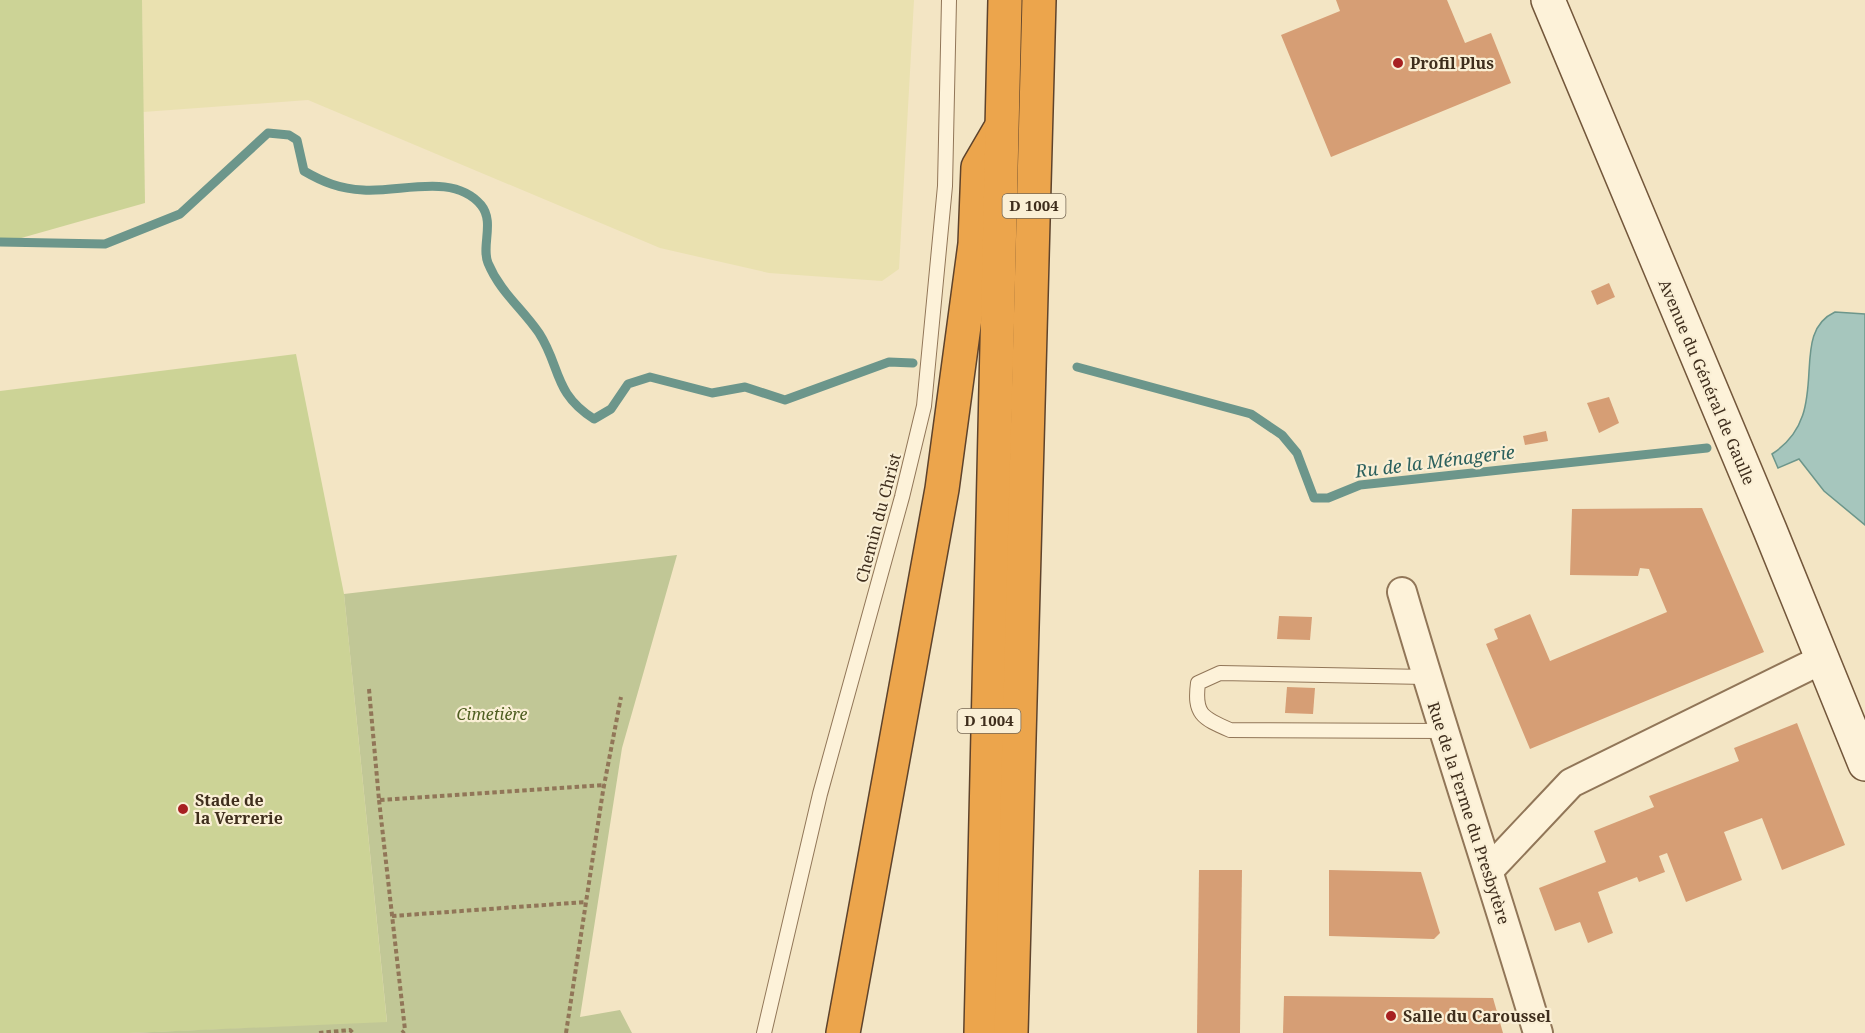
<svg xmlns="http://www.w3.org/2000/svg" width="1865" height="1033" font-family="'Noto Serif',serif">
  <rect width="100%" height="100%" fill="#f3e5c4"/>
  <path fill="#eae1b0" d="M 142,0 L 914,0 L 899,269 L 882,281 L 769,273 L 660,248 L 308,100 L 143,112 Z"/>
  <g fill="#ccd396">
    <path d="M 0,0 L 142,0 L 145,203 L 0,244 Z"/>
    <path d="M 296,354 L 344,594 L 387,1023 L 129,1033 L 0,1033 L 0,391 Z"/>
  </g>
  <path fill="#c1c796" d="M 677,555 L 622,748 L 580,1017 L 620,1010 L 632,1033 L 129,1033 L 387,1022 L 344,594 Z"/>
  <path fill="#a6c6bd" stroke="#6c968b" stroke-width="1.5" d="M 1835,312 L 1865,314 L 1865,525 L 1824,491 L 1799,459 L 1778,468 L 1772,454 C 1836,413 1785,335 1835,312 Z"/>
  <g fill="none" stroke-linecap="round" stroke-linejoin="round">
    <g stroke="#6c968b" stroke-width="9">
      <path d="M 0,242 L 105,244 L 180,214 L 268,133 L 289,135 L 297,140 L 304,171 C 323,182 340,189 363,190 C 400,193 453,172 481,205 C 495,222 481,246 488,263 C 500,292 522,308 539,333 C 561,367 553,393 594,419 L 611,409 L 628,384 L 650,377 L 712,393 L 745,387 L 785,400 L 889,362 L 913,363"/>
      <path d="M 1077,367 L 1251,414 L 1282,435 L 1297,453 L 1314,498 L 1328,498 L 1360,485 L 1707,448"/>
    </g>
  </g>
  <g fill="#d69e75">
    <path d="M 1336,0 L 1447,0 L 1465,43 L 1491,33 L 1511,83 L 1331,157 L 1281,35 L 1340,11 Z"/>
    <path d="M 1609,283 L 1615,297 L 1597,305 L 1591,291 Z"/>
    <path d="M 1609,397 L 1619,423 L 1599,433 L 1587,403 Z"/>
    <path d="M 1546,431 L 1548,441 L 1525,445 L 1523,436 Z"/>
    <path d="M 1702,508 L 1764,652 L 1530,749 L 1486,644 L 1498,639 L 1494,629 L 1530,614 L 1550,661 L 1667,612 L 1649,569 L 1640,568 L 1638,576 L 1570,575 L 1572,509 Z"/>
    <path d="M 1279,616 L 1312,617 L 1310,640 L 1277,639 Z"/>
    <path d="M 1287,687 L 1315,688 L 1313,714 L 1285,713 Z"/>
    <path d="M 1797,723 L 1845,845 L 1782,870 L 1762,818 L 1724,832 L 1742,880 L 1686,902 L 1667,853 L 1659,856 L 1665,872 L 1639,882 L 1637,877 L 1598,892 L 1613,933 L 1588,943 L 1580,922 L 1555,931 L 1539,888 L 1606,862 L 1594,831 L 1654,807 L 1649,796 L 1739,761 L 1734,748 Z"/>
    <path d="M 1199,870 L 1242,870 L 1240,1033 L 1197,1033 Z"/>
    <path d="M 1329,870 L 1421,872 L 1440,933 L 1434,939 L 1329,936 Z"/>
    <path d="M 1284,996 L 1493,998 L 1503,1033 L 1283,1033 Z"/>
  </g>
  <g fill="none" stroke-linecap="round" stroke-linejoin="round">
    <defs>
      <g id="lane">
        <path d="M 1426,677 L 1220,673 L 1198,683 C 1194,714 1202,718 1230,730 L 1442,731"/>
        <path d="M 764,1033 L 820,794 L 902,497 L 924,406 L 945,186 L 949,0"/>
      </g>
      <g id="street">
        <path d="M 1402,592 C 1445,740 1494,885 1538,1033"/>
        <path d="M 1489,870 L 1571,783 L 1823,659"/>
      </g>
      <path id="secondary" d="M 1548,0 L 1770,530 L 1865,764"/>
      <g id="highway">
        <path d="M 843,1033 L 942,489 L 975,244 L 978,167 L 999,131"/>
        <path d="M 981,1033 L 1005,0"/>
        <path d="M 1011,1033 L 1039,0"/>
      </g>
    </defs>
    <use href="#lane" stroke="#917658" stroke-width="16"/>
    <use href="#street" stroke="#917658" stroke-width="32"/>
    <use href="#secondary" stroke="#73573b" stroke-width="36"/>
    <use href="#highway" stroke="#5e432c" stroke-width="36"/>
    <g stroke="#917658" stroke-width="4" stroke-dasharray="4.5 3" stroke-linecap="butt">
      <path d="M 369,689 L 379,800 L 605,785"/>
      <path d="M 379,800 L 405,1030 L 402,1033"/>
      <path d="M 392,916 L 586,902"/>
      <path d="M 319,1033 L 350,1030 L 353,1033"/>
      <path d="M 566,1033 L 603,791 L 621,697"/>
    </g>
    <use href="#lane" stroke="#fdf2d9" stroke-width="14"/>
    <use href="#street" stroke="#fdf2d9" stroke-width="28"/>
    <use href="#secondary" stroke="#fdf2d9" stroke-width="33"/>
    <use href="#highway" stroke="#eca54c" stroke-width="33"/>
  </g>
  <g fill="#a72021" stroke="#faefd5" stroke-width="2">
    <circle cx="1398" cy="63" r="6"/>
    <circle cx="183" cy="809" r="6"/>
    <circle cx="1391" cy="1016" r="6"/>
  </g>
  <g text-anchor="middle" stroke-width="4.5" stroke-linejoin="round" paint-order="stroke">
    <g fill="#faefd5" stroke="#776854" stroke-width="1.5">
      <rect x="1002.5" y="194" width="63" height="24" rx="4.5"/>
      <rect x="957.5" y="709" width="63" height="24" rx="4.5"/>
    </g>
    <g font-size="15" font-weight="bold" fill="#3f2e1d">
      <text x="1034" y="211">D 1004</text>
      <text x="989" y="726">D 1004</text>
    </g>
    <g font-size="16" font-weight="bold" fill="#3f2e1d" stroke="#faefd5" text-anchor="start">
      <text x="1410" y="69">Profil Plus</text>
      <text x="195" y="806">Stade de<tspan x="195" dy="18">la Verrerie</tspan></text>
      <text x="1403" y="1022">Salle du Caroussel</text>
    </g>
    <g font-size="16" fill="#3f2e1d" stroke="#faefd5">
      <text transform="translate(1707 382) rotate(67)" y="6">Avenue du Général de Gaulle</text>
      <text transform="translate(878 518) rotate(-75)" y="6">Chemin du Christ</text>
      <text transform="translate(1469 813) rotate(72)" y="6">Rue de la Ferme du Presbytère</text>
    </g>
    <g font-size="16" font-style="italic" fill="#4f5e21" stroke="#faefd5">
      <text x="492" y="720">Cimetière</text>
    </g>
    <g font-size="18" font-style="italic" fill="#2b605d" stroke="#faefd5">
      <text transform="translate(1435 462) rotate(-7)" y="6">Ru de la Ménagerie</text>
    </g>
  </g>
</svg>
